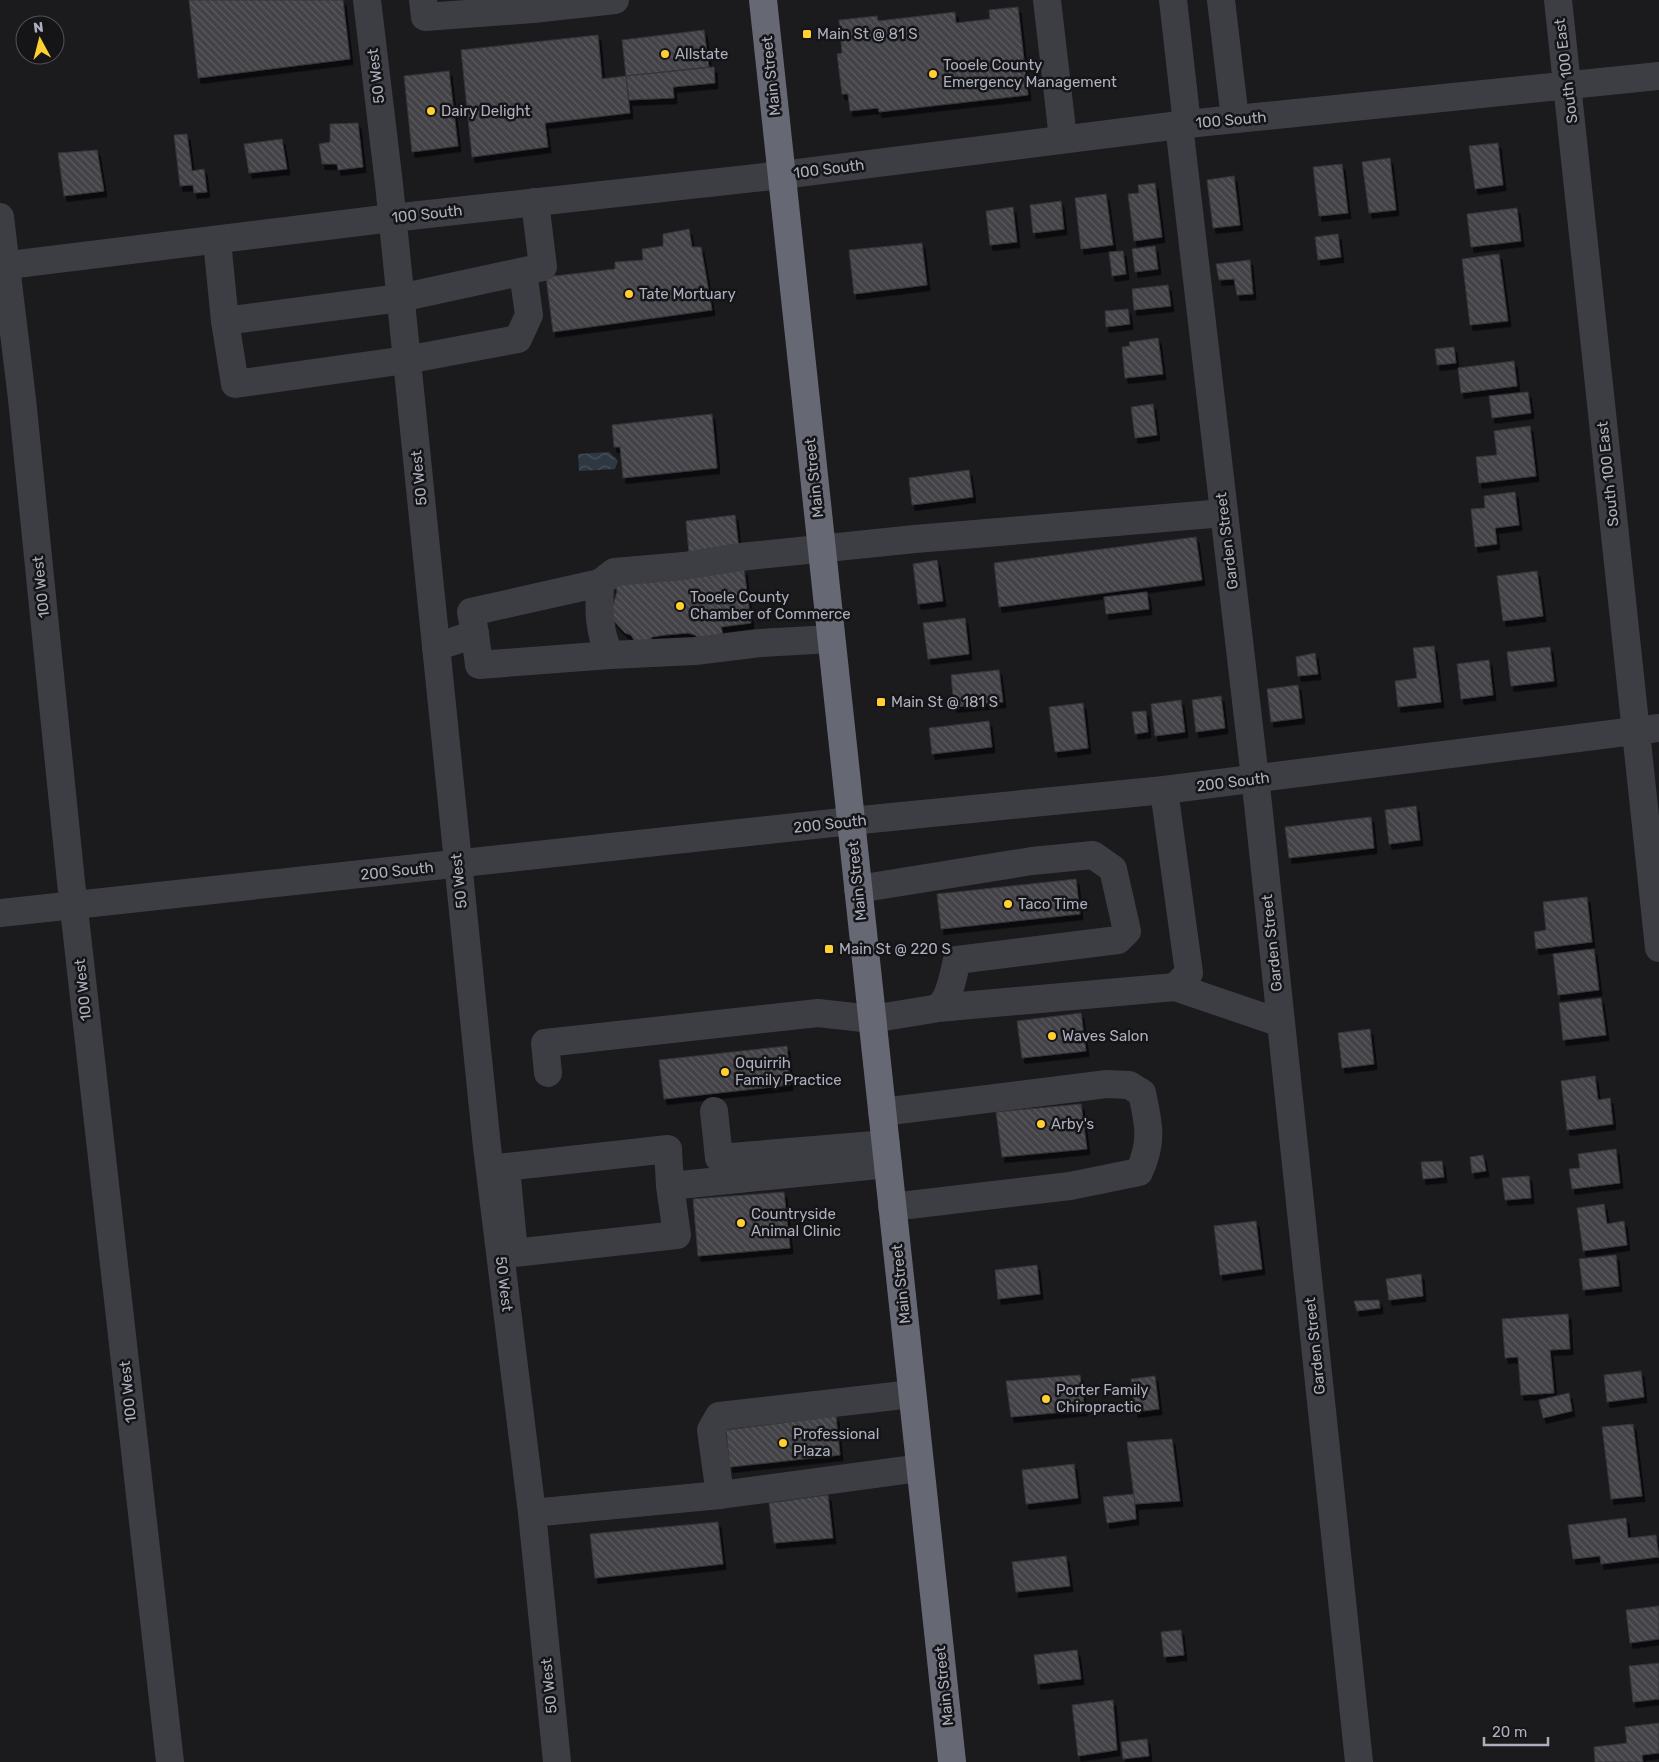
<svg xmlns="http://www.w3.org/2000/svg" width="1659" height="1762" font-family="Rubik,sans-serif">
  <defs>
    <pattern id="water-waves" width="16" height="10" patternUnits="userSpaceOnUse" patternTransform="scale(1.25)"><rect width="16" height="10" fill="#2e3843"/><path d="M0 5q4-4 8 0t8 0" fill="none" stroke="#4a525c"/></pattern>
    <pattern id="building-back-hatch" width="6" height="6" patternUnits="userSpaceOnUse" patternTransform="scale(1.25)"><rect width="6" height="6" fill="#424247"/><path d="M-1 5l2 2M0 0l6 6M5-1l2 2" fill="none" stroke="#5b5b60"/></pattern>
    <filter id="shadow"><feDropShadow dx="3" dy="5.5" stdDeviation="0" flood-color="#0009"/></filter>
  </defs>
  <rect width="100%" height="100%" fill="#1b1a1d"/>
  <path fill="url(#water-waves)" d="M 609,452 L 618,461 L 615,469 L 579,471 L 578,454 Z"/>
  <g fill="url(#building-back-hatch)" stroke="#353439" filter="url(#shadow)">
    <path d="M 189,0 L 343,0 L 350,59 L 198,78 Z"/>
    <path d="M 1018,7 L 1028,95 L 879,112 L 878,108 L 850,111 L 848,94 L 842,94 L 837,54 L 842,53 L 839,20 L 877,16 L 878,21 L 955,12 L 956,23 L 990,19 L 989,10 Z"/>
    <path d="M 704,30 L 709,67 L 626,76 L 622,40 Z"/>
    <path d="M 598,35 L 602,79 L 626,76 L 630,113 L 545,123 L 548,147 L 472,157 L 461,50 Z"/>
    <path d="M 714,67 L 715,83 L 673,87 L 674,98 L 629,100 L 626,76 Z"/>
    <path d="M 449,71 L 458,146 L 412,152 L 404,76 Z"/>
    <path d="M 358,123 L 363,167 L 338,170 L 337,164 L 322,164 L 319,144 L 330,142 L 330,124 Z"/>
    <path d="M 187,134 L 192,171 L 204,169 L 207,192 L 194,193 L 193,185 L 180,186 L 174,135 Z"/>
    <path d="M 282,139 L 287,169 L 249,173 L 244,144 Z"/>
    <path d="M 1498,143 L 1503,185 L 1475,189 L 1469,146 Z"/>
    <path d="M 97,150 L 104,191 L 64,196 L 58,153 Z"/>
    <path d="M 1390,158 L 1396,210 L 1369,213 L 1362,162 Z"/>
    <path d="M 1342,164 L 1348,213 L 1319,216 L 1313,167 Z"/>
    <path d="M 1234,176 L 1240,225 L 1213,228 L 1207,180 Z"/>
    <path d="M 1155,183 L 1162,237 L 1134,241 L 1128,194 L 1139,193 L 1138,185 Z"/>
    <path d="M 1106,194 L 1113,245 L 1081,249 L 1075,198 Z"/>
    <path d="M 1061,201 L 1064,229 L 1033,233 L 1030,205 Z"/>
    <path d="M 1013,207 L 1017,242 L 990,245 L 986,211 Z"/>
    <path d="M 1517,208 L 1521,241 L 1471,247 L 1467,214 Z"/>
    <path d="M 689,229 L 692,247 L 701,247 L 712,310 L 553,332 L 546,277 L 615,269 L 615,262 L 643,260 L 642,249 L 663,246 L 663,234 Z"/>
    <path d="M 1338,234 L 1341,257 L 1318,260 L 1315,237 Z"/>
    <path d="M 922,243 L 927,285 L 854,294 L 849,250 Z"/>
    <path d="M 1155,246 L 1158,269 L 1135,272 L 1132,249 Z"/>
    <path d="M 1123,251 L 1126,274 L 1112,276 L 1109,252 Z"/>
    <path d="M 1499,254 L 1508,321 L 1470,325 L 1462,259 Z"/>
    <path d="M 1250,260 L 1253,294 L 1237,295 L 1234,279 L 1219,280 L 1216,264 Z"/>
    <path d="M 1168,285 L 1171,306 L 1134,310 L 1132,289 Z"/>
    <path d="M 1128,309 L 1130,324 L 1106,327 L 1105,311 Z"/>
    <path d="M 1158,338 L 1163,374 L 1125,378 L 1122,347 L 1130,346 L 1129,342 Z"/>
    <path d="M 1454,347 L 1456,363 L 1437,365 L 1435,349 Z"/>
    <path d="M 1514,361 L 1517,386 L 1461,393 L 1458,368 Z"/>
    <path d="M 1528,392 L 1531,413 L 1492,418 L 1489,396 Z"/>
    <path d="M 1153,404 L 1157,435 L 1135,438 L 1131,407 Z"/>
    <path d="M 712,414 L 717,468 L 623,478 L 620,447 L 614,447 L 612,425 Z"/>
    <path d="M 1530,426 L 1536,476 L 1479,483 L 1476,457 L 1497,455 L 1494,431 Z"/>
    <path d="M 969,470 L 973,497 L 912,505 L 909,478 Z"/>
    <path d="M 1515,492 L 1519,525 L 1495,528 L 1497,544 L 1475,547 L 1471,509 L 1485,508 L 1484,496 Z"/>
    <path d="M 735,515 L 739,549 L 689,554 L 686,521 Z"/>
    <path d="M 1196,537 L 1202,580 L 999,607 L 994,563 Z"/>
    <path d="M 937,560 L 943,601 L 918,604 L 913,564 Z"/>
    <path d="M 744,569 L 751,623 L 721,627 L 723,635 L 699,639 L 695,635 L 688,633 L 665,635 L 652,637 L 646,645 L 635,642 L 631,635 L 625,633 L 614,621 L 611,611 L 617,592 L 616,583 Z"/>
    <path d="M 1537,571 L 1543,616 L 1503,621 L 1497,576 Z"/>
    <path d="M 1147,592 L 1149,609 L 1106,614 L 1104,597 Z"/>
    <path d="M 965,618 L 969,654 L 928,659 L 923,623 Z"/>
    <path d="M 1434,646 L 1441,702 L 1398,707 L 1395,681 L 1417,678 L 1413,648 Z"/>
    <path d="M 1550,647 L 1554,681 L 1511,686 L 1507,652 Z"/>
    <path d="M 1315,653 L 1318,674 L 1298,676 L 1296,657 Z"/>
    <path d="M 1489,660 L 1493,695 L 1461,699 L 1457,664 Z"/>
    <path d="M 999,670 L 1003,702 L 954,707 L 951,675 Z"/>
    <path d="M 1298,685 L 1302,718 L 1271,722 L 1267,689 Z"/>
    <path d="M 1221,696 L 1225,728 L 1196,732 L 1192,700 Z"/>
    <path d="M 1181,700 L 1185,732 L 1155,736 L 1151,704 Z"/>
    <path d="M 1083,703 L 1088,748 L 1055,752 L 1049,707 Z"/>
    <path d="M 1146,711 L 1148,732 L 1135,734 L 1132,712 Z"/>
    <path d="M 989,721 L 992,747 L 932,754 L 929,728 Z"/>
    <path d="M 1416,806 L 1420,840 L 1389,844 L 1385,810 Z"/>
    <path d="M 1371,817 L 1374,848 L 1289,858 L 1285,827 Z"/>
    <path d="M 1076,879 L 1080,914 L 941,929 L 937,894 Z"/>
    <path d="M 1587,897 L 1592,942 L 1536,949 L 1534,932 L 1546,930 L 1543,902 Z"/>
    <path d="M 1594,949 L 1599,990 L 1558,995 L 1553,954 Z"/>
    <path d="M 1601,998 L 1606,1035 L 1563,1040 L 1559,1003 Z"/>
    <path d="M 1081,1013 L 1086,1051 L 1022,1058 L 1017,1021 Z"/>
    <path d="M 1370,1029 L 1374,1064 L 1342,1068 L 1338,1033 Z"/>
    <path d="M 787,1046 L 790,1085 L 664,1099 L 659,1060 Z"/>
    <path d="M 1595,1076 L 1598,1100 L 1610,1098 L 1613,1124 L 1567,1130 L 1561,1081 Z"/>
    <path d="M 1081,1104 L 1087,1149 L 1002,1157 L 996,1112 Z"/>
    <path d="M 1616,1149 L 1620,1183 L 1572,1189 L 1569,1169 L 1580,1168 L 1578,1154 Z"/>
    <path d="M 1483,1155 L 1486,1171 L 1472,1173 L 1470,1157 Z"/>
    <path d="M 1442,1161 L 1444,1177 L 1423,1179 L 1421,1162 Z"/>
    <path d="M 1529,1176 L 1531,1198 L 1505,1200 L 1502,1178 Z"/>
    <path d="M 784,1192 L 790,1248 L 698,1256 L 693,1199 Z"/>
    <path d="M 1604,1204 L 1607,1224 L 1624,1221 L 1627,1245 L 1583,1251 L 1577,1208 Z"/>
    <path d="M 1256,1221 L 1262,1269 L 1220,1275 L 1214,1226 Z"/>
    <path d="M 1616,1255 L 1619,1286 L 1583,1290 L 1579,1259 Z"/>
    <path d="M 1037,1265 L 1040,1294 L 998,1299 L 995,1270 Z"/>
    <path d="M 1421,1274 L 1423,1296 L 1389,1300 L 1386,1279 Z"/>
    <path d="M 1379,1300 L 1380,1308 L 1357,1311 L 1354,1301 Z"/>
    <path d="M 1568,1314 L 1570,1349 L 1550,1350 L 1554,1393 L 1521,1395 L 1518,1357 L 1505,1358 L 1502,1319 Z"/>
    <path d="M 1641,1371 L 1644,1397 L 1607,1402 L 1604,1375 Z"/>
    <path d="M 1080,1375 L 1085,1410 L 1011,1417 L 1006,1381 Z"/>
    <path d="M 1155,1376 L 1159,1409 L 1135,1412 L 1131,1379 Z"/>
    <path d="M 1569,1393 L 1572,1411 L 1543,1418 L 1539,1400 Z"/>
    <path d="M 836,1416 L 840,1455 L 730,1467 L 726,1430 Z"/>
    <path d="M 1633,1424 L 1642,1496 L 1611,1499 L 1602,1427 Z"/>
    <path d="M 1172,1439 L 1180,1501 L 1135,1504 L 1127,1442 Z"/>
    <path d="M 1074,1464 L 1078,1498 L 1026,1504 L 1022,1470 Z"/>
    <path d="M 1134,1494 L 1136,1519 L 1107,1523 L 1103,1497 Z"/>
    <path d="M 828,1495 L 833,1538 L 774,1543 L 769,1503 Z"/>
    <path d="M 1626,1518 L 1628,1538 L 1656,1535 L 1659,1557 L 1601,1564 L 1600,1556 L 1573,1559 L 1568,1525 Z"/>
    <path d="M 718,1522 L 723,1564 L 595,1578 L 590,1534 Z"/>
    <path d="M 1066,1556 L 1070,1586 L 1016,1592 L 1012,1562 Z"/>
    <path d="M 1659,1606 L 1659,1639 L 1630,1643 L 1626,1610 Z"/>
    <path d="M 1181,1630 L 1184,1655 L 1164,1657 L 1161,1632 Z"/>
    <path d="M 1077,1650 L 1081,1679 L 1038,1684 L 1034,1655 Z"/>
    <path d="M 1659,1663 L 1659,1699 L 1633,1702 L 1629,1666 Z"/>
    <path d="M 1113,1700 L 1117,1750 L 1078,1756 L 1072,1705 Z"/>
    <path d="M 1659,1723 L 1659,1753 L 1642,1755 L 1643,1762 L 1595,1762 L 1594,1747 L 1627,1743 L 1625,1727 Z"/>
    <path d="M 1147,1739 L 1149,1756 L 1123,1759 L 1121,1742 Z"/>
  </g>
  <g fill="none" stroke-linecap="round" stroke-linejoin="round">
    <g stroke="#3d3d44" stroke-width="28">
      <path d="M 367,0 L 389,184 L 487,1147 L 532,1513 L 557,1762"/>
      <path d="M 423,0 L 425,17 L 533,9 L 615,0"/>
      <path d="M 1047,0 L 1063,138"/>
      <path d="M 1173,0 L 1187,124"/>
      <path d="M 1221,0 L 1235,119"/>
      <path d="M 1558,0 L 1659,948"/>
      <path d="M 1179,125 L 1258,804 L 1359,1762"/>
      <path d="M 0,217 L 22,399 L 71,882 L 170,1762"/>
      <path d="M 217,241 L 225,321 L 400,298 L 543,267 L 535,202"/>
      <path d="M 0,266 L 392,218 L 782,175 L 1187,124 L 1659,76"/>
      <path d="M 225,321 L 235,384 L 406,360 L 518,339 L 529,315 L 523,272"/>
      <path d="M 475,634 L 471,612 L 600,583"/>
      <path d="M 831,639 L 760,643 L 695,651 L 610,655 C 598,631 599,609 600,583 L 614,572 L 684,566 L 740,557 L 915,539 L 1224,513"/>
      <path d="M 436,647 L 475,634 L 479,665 L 610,655"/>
      <path d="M 0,913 L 851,821 L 1164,790 L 1659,728"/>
      <path d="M 1175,987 L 1281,1023"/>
      <path d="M 938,1008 L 1175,987 L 1189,973 L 1164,790"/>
      <path d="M 548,1073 L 545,1043 L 818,1013 L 872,1019 L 933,1009 C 950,1005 953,974 957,960 L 1118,940 L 1127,931 L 1113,869 L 1093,855 L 1032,861 L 858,889"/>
      <path d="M 714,1111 L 719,1158 L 886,1144"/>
      <path d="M 882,1112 L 1107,1084 L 1129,1085 L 1142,1093 C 1149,1125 1153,1142 1139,1172 L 1070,1186 L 892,1207"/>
      <path d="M 670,1186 L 677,1235 L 514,1253 L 506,1167 L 668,1149 L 670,1186 L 888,1164"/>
      <path d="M 720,1495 L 920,1468"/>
      <path d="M 532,1513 L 720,1495 L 711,1430 L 719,1416 L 912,1394"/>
    </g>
    <path stroke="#666974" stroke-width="28" d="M 763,0 L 952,1762"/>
  </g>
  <g fill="#ffd030" stroke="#151518" stroke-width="2">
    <rect x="802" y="29" width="10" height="10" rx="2.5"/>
    <circle cx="665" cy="54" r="5"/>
    <circle cx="933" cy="74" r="5"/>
    <circle cx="431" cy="111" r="5"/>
    <circle cx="629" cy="294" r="5"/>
    <circle cx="680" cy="606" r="5"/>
    <rect x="876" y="697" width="10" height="10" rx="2.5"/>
    <circle cx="1008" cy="904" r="5"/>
    <rect x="824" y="944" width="10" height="10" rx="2.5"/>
    <circle cx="1052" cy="1036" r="5"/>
    <circle cx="725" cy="1072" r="5"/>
    <circle cx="1041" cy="1124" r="5"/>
    <circle cx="741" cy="1223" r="5"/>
    <circle cx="1046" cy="1399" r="5"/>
    <circle cx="783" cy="1443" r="5"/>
  </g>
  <g text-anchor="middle" stroke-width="5" stroke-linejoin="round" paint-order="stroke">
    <g font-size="15" fill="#acafbd" stroke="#151518" text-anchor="start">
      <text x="817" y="39">Main St @ 81 S</text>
      <text x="675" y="59">Allstate</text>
      <text x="943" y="70">Tooele County<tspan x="943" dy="17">Emergency Management</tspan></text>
      <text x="441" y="116">Dairy Delight</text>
      <text x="639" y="299">Tate Mortuary</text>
      <text x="690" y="602">Tooele County<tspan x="690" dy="17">Chamber of Commerce</tspan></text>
      <text x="891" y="707">Main St @ 181 S</text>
      <text x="1018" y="909">Taco Time</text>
      <text x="839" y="954">Main St @ 220 S</text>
      <text x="1062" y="1041">Waves Salon</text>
      <text x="735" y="1068">Oquirrih<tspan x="735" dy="17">Family Practice</tspan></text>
      <text x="1051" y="1129">Arby's</text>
      <text x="751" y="1219">Countryside<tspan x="751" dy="17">Animal Clinic</tspan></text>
      <text x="1056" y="1395">Porter Family<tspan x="1056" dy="17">Chiropractic</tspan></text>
      <text x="793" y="1439">Professional<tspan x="793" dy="17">Plaza</tspan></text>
    </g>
    <g font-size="15" fill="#acafbd" stroke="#151518">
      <text transform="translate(1566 71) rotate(-97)" y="5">South 100 East</text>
      <text transform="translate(376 76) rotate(-97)" y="5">50 West</text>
      <text transform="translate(771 76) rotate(-96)" y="5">Main Street</text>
      <text transform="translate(1231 120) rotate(-5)" y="5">100 South</text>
      <text transform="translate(829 169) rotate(-7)" y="5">100 South</text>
      <text transform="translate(427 214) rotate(-6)" y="5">100 South</text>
      <text transform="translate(1608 474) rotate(-96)" y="5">South 100 East</text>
      <text transform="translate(419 478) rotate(-96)" y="5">50 West</text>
      <text transform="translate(814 478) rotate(-96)" y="5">Main Street</text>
      <text transform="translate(1227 541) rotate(-97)" y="5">Garden Street</text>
      <text transform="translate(41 587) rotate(-96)" y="5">100 West</text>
      <text transform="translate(1233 782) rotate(-7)" y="5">200 South</text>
      <text transform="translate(830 824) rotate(-6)" y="5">200 South</text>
      <text transform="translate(397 871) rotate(-6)" y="5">200 South</text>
      <text transform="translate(459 881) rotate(-96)" y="5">50 West</text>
      <text transform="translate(857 881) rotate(-96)" y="5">Main Street</text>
      <text transform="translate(1272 943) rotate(-96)" y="5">Garden Street</text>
      <text transform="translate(83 990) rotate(-96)" y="5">100 West</text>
      <text transform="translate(504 1284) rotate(83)" y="5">50 West</text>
      <text transform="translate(901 1284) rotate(-96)" y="5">Main Street</text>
      <text transform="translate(1315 1346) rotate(-96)" y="5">Garden Street</text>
      <text transform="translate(128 1392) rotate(-96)" y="5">100 West</text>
      <text transform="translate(549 1686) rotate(-96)" y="5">50 West</text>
      <text transform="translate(944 1686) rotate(-96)" y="5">Main Street</text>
    </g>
  </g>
  <g transform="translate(40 40) rotate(353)"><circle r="24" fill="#151518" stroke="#51535a"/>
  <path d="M0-4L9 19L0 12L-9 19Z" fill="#ffd030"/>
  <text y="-8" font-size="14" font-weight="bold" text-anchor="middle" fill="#acafbd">N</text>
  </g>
  <path d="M1484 1737v8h64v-8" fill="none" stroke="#acafbd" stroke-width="2.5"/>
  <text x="1492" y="1737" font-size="15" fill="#acafbd" stroke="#151518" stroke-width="4" paint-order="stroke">20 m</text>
</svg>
